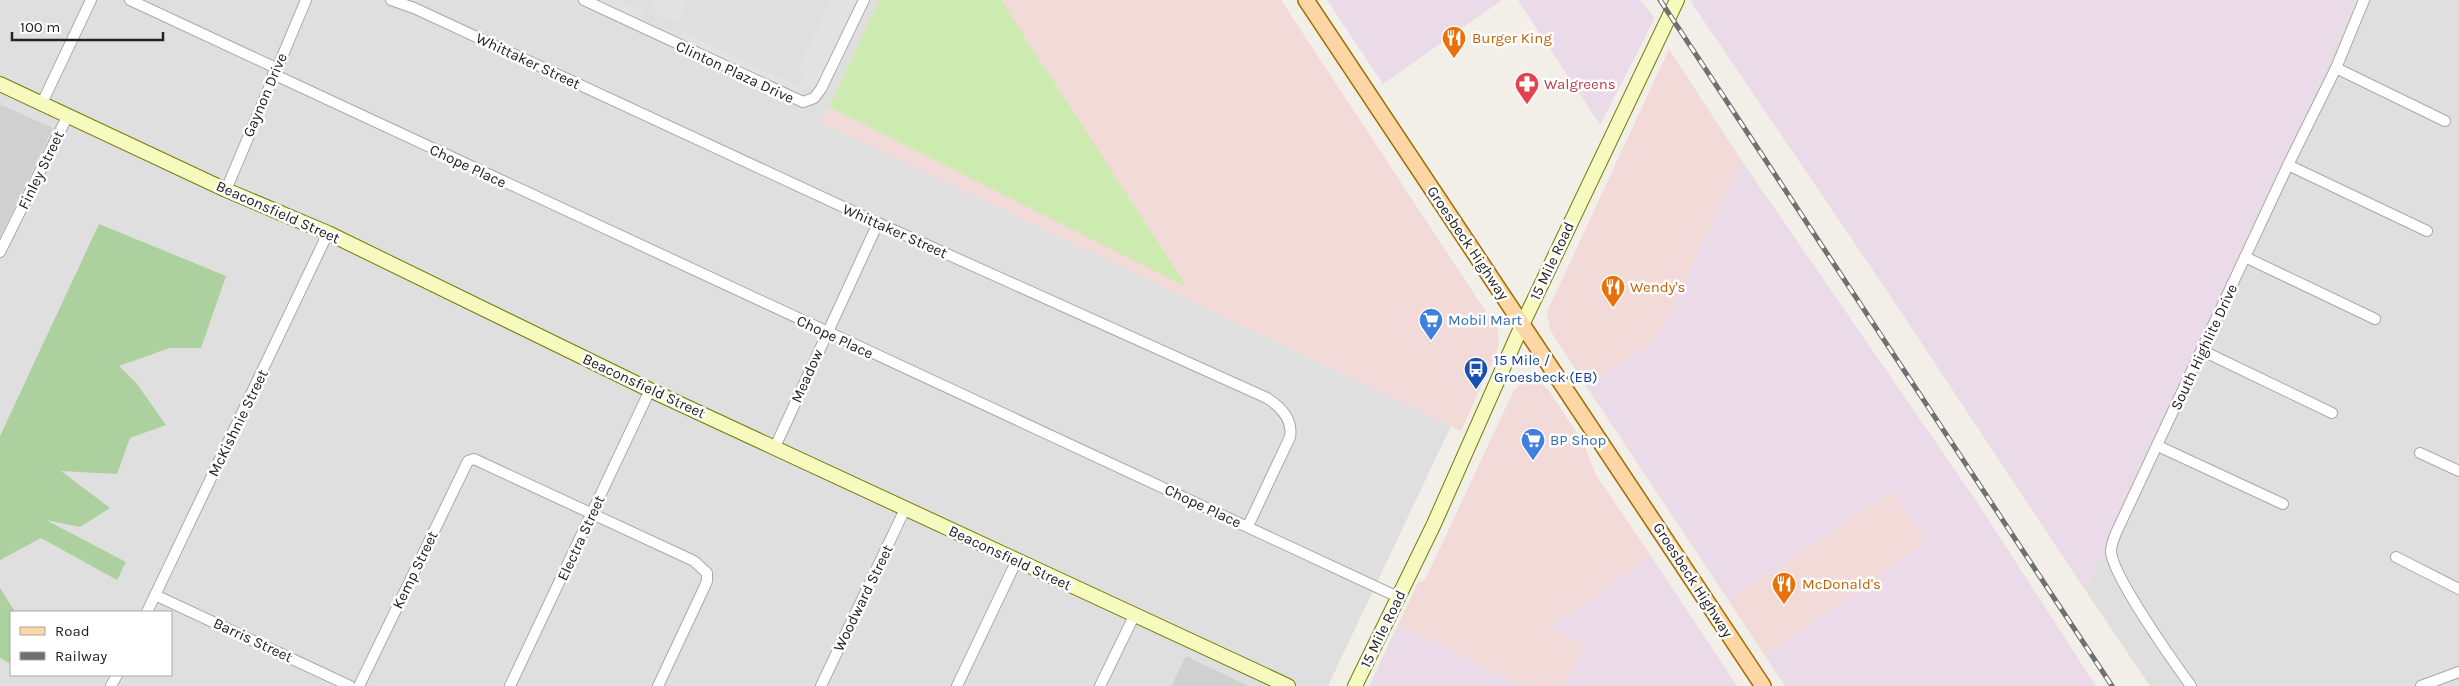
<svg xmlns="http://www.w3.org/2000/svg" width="2459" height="686" font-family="Karla,sans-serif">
  <rect width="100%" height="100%" fill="#f2efe9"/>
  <g fill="#e0dfdf" fill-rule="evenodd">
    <path d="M 0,0 L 879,0 L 822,122 L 1451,426 L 1328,686 L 1249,686 L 1186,656 L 1171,686 L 0,686 L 0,237 L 52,128 L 0,104 ZM 11,612 L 171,612 L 171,675 L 11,675 Z"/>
    <path d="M 2357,0 L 2459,0 L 2459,686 L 2150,686 L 2085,590 Z"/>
  </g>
  <g fill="#f2dad9">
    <path d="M 879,0 L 1281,0 L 1498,330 L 1499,344 L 1496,354 L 1461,431 L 821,122 Z"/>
    <path d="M 1669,49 L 1742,161 L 1656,341 L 1586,386 L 1550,330 L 1547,312 Z"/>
    <path d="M 1524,380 L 1536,380 L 1548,389 L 1583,442 L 1596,475 L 1651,556 L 1550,627 L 1584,646 L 1565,686 L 1523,686 L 1398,625 L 1418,583 L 1425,580 L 1513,392 Z"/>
    <path d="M 1893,491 L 1927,542 L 1765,656 L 1729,601 Z"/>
  </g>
  <g fill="#ebdbe8">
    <path d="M 1327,0 L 1502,0 L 1383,84 Z"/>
    <path d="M 1518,0 L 1640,0 L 1655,18 L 1600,125 Z"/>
    <path d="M 1692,0 L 2357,0 L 2085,590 L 1889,294 L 1691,2 Z"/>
    <path d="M 1742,161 L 1977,502 L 2096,686 L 1785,686 L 1765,656 L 1926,542 L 1893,491 L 1729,601 L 1586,386 L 1656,341 Z"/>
    <path d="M 1651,556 L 1737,686 L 1565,686 L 1584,646 L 1550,627 Z"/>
    <path d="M 1398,625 L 1523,686 L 1369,686 Z"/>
  </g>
  <g fill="#d0d0d0">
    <path d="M 0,104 L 53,128 L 0,237 Z"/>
    <path d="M 1186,656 L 1249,686 L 1171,686 Z"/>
  </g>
  <path fill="#cdebb0" d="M 879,0 L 1001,0 L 1187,287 L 829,107 Z"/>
  <g fill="#add19e">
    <path d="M 99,224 L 226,276 L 201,348 L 170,348 L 119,366 L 137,384 L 166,425 L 130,438 L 117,474 L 61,471 L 110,508 L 80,527 L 46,520 L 126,562 L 117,580 L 41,538 L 0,560 L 0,436 Z"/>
    <path d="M 0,588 L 15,612 L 11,612 L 11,664 L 0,658 Z"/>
  </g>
  <g fill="#e2e2e2">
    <path d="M 598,0 L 619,0 L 645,13 L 642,21 Z"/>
    <path d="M 656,0 L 688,0 L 677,23 L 651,10 Z"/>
    <path d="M 831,0 L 861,0 L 820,85 L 817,84 L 814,89 L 801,83 L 804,75 L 797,71 Z"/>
    <path d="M 683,31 L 752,65 L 804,88 L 800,97 L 679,38 Z"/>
  </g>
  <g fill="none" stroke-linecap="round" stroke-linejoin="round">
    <defs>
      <g id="street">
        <path d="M 130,0 L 276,68"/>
        <path d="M 391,0 L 414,8 L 878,223 L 1267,398 C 1281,407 1293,420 1290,437 L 1248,526"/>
        <path d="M 584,0 L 803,102 L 814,98 L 821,89 L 864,0"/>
        <path d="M 2336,68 L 2445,121"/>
        <path d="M 273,74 L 1398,597"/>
        <path d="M 42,103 L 91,0"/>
        <path d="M 2288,165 L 2427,231"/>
        <path d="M 226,190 L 306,0"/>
        <path d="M 0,252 L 68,115"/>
        <path d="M 2245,257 L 2375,319"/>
        <path d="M 2203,351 L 2332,413"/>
        <path d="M 2158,446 L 2283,504"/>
        <path d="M 775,447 L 878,223"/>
        <path d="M 2420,453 L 2459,471"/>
        <path d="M 2396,557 L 2459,589"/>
        <path d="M 155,595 L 350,686"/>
        <path d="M 147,612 L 328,233"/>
        <path d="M 111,686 L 117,675"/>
        <path d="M 359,686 L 468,461 L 474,459 L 694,561 L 707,573 L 707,581 L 704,588 L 658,686"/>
        <path d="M 510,686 L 650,390"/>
        <path d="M 821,686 L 905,509"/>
        <path d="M 957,686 L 1017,560"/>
        <path d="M 1100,686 L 1134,616"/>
        <path d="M 2191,686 C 2175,664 2111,574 2111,551 C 2111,546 2114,538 2116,533 L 2288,165 L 2336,68 L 2364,0"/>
        <path d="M 2421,686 L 2459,672"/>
      </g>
      <g id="secondary">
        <path d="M 0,84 L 226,190 L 328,233 L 650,390 L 1288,686"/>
        <path d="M 1355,686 L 1434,524 L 1523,323 L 1677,0"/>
      </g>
      <path id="primary" d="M 1306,0 L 1763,686"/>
    </defs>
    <use href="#street" stroke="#a9a9a9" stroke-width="12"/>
    <use href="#secondary" stroke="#707d05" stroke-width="16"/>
    <use href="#primary" stroke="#a06b00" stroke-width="18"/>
    <use href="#street" stroke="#fff" stroke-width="10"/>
    <use href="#secondary" stroke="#f7fabf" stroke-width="14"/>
    <use href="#primary" stroke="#fcd6a4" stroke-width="15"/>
    <defs>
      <path id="rail" d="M 1660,0 L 2112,686"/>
    </defs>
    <use href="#rail" stroke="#707070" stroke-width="5"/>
    <use href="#rail" stroke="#fff" stroke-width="3" stroke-dasharray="9" stroke-linecap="butt"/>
  </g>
  <defs>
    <symbol id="restaurant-pin" viewBox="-11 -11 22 30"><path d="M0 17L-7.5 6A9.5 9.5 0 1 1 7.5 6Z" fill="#e8710a" stroke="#fff"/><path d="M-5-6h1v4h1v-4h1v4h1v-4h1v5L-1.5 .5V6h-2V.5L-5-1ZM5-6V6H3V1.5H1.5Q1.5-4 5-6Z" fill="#fff"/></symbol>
    <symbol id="pharmacy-pin" viewBox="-11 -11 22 30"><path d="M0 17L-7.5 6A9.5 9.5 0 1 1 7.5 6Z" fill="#e0444e" stroke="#fff"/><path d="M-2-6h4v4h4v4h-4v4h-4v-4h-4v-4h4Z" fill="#fff"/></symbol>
    <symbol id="supermarket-pin" viewBox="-11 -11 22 30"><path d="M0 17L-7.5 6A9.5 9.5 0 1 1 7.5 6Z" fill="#3f7fe0" stroke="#fff"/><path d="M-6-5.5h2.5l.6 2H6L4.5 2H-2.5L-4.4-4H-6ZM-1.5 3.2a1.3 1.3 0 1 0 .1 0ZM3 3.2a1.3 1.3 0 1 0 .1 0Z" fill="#fff"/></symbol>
    <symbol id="bus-pin" viewBox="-11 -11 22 30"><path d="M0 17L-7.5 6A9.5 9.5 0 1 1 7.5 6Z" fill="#1a4fb4" stroke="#fff"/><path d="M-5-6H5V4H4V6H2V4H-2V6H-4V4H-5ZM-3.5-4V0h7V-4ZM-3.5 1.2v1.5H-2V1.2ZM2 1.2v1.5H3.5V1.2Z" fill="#fff"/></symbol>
  </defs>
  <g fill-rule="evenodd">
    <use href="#restaurant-pin" x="1440" y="24" width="28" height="38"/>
    <use href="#pharmacy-pin" x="1513" y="70" width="28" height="38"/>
    <use href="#restaurant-pin" x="1599" y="273" width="28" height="38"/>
    <use href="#supermarket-pin" x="1417" y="306" width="28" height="38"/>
    <use href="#bus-pin" x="1462" y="355" width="28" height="38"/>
    <use href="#supermarket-pin" x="1519" y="426" width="28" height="38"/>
    <use href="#restaurant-pin" x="1770" y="570" width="28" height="38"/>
  </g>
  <g text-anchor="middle" stroke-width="5" stroke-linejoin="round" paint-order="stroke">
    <g font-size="15" fill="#c56008" stroke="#fff" text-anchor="start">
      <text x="1472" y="43">Burger King</text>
      <text x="1630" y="292">Wendy's</text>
      <text x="1802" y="589">McDonald's</text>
    </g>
    <g font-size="15" fill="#222" stroke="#fff">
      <text transform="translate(528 61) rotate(25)" y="5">Whittaker Street</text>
      <text transform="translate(735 72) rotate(25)" y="5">Clinton Plaza Drive</text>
      <text transform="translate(265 95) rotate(-67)" y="5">Gaynon Drive</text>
      <text transform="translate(468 166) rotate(25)" y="5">Chope Place</text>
      <text transform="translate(41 170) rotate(-64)" y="5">Finley Street</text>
      <text transform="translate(278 212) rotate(24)" y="5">Beaconsfield Street</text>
      <text transform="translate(895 231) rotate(24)" y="5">Whittaker Street</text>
      <text transform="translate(1468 243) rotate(56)" y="5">Groesbeck Highway</text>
      <text transform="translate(1552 261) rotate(-65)" y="5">15 Mile Road</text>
      <text transform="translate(835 337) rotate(25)" y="5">Chope Place</text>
      <text transform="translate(2204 347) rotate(-65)" y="5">South Highlite Drive</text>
      <text transform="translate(807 376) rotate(-66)" y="5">Meadow</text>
      <text transform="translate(644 386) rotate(25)" y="5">Beaconsfield Street</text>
      <text transform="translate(238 423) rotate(-64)" y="5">McKishnie Street</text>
      <text transform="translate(1203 506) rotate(25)" y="5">Chope Place</text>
      <text transform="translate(581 538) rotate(-65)" y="5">Electra Street</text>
      <text transform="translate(1010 558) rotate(25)" y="5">Beaconsfield Street</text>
      <text transform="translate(415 570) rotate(-64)" y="5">Kemp Street</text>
      <text transform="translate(1693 580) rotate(57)" y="5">Groesbeck Highway</text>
      <text transform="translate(863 598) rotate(-64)" y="5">Woodward Street</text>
      <text transform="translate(1383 629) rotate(-64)" y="5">15 Mile Road</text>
      <text transform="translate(253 640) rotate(25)" y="5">Barris Street</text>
    </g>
    <g font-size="15" fill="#be3a42" stroke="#fff" text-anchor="start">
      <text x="1544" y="89">Walgreens</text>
    </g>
    <g font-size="15" fill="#366cbe" stroke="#fff" text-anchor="start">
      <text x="1448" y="325">Mobil Mart</text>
      <text x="1550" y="445">BP Shop</text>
    </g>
    <g font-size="15" fill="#164399" stroke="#fff" text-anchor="start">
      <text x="1494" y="365">15 Mile /<tspan x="1494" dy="17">Groesbeck (EB)</tspan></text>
    </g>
  </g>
  <rect x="10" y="611" width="162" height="65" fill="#ffffff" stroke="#a7a7a7"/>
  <rect x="20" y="627" width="25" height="8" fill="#fcd6a4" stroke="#a7a7a7"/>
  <text x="55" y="636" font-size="15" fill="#222222">Road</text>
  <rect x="20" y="652" width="25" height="8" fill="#707070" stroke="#a7a7a7"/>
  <text x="55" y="661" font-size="15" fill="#222222">Railway</text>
  <path d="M12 32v8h151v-8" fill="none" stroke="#222222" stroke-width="2.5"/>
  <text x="20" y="32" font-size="15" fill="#222222" stroke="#ffffff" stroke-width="4" paint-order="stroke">100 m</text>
</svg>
